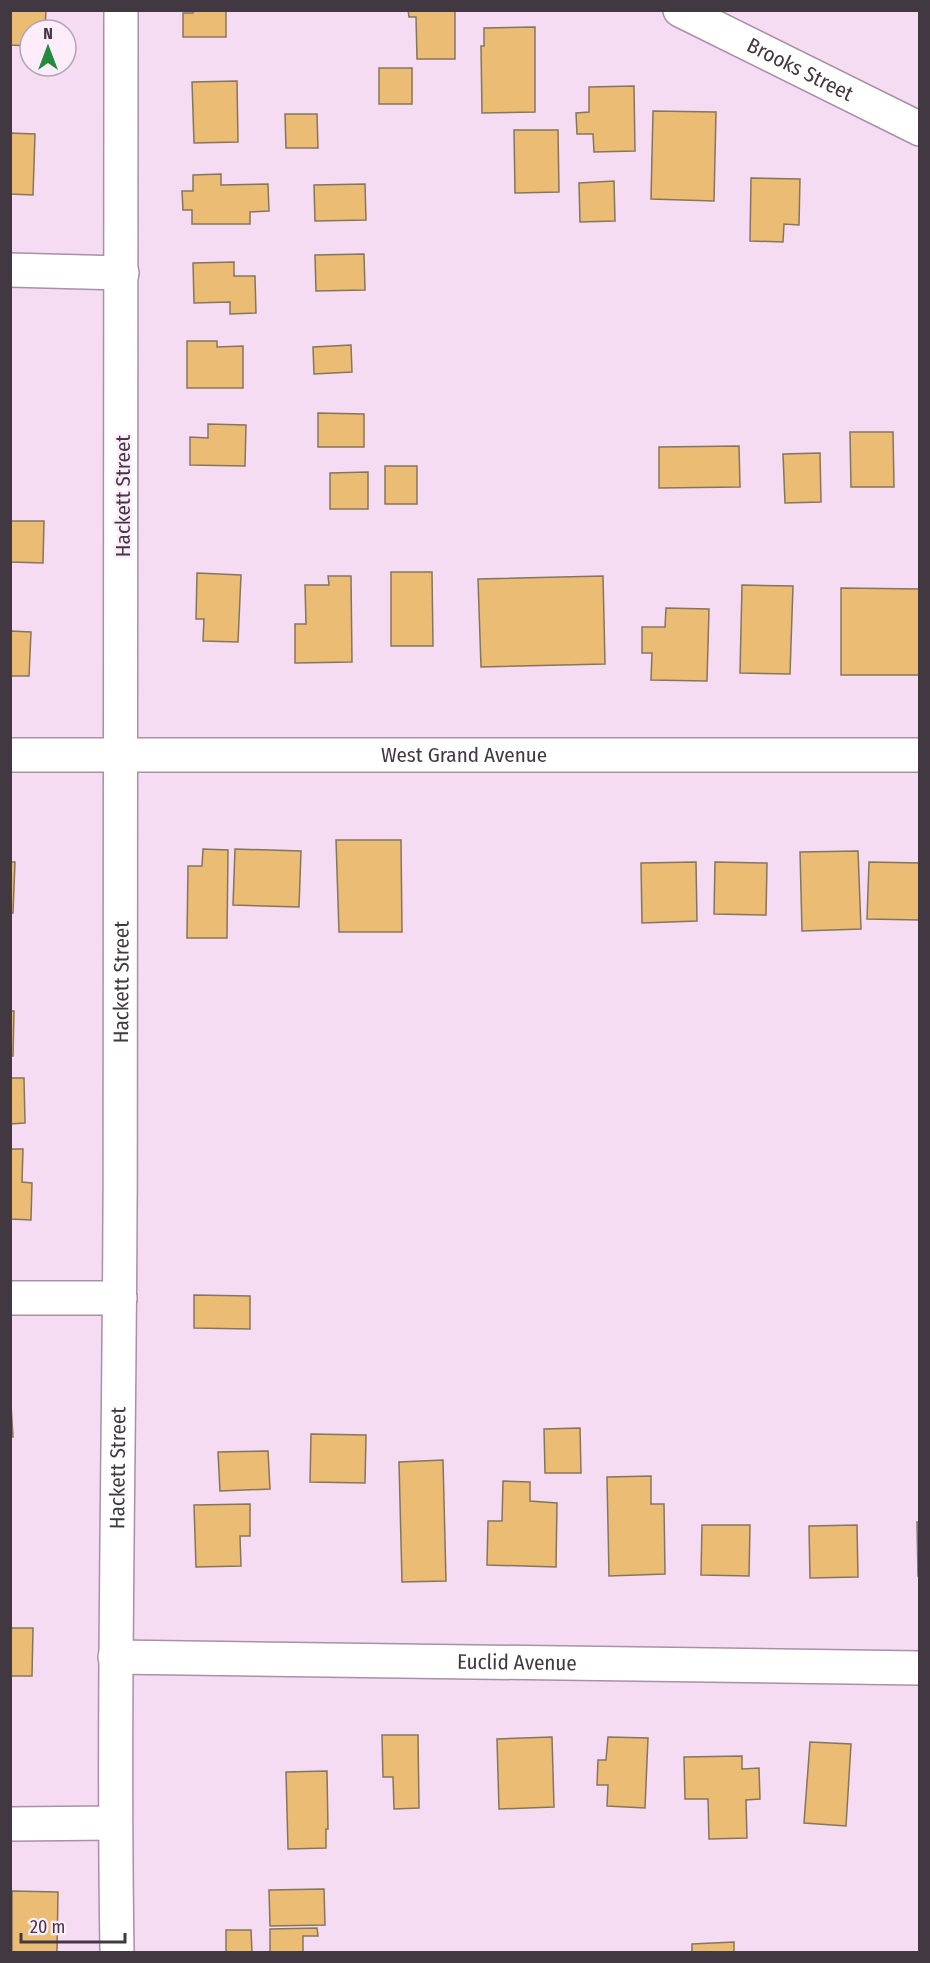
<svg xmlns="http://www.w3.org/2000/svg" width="930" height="1963" font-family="'Fira Sans Condensed',sans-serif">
  <rect width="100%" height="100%" fill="#f6dcf3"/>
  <g fill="#ebbc74" stroke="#86755d" stroke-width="1.5">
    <path d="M 10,10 L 46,10 L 45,30 L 30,30 L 30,46 L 10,45 Z"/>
    <path d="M 193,10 L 226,10 L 226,37 L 183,37 L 183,13 L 193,13 Z"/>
    <path d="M 408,10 L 455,10 L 455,59 L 417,59 L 416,17 L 409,17 Z"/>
    <path d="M 535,27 L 535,112 L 482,113 L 481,46 L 484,46 L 484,28 Z"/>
    <rect x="379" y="68" width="33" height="36"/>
    <path d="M 237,81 L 238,142 L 194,143 L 192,82 Z"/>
    <path d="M 634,86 L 635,151 L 594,152 L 593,134 L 577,134 L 576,113 L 589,112 L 589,87 Z"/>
    <path d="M 653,111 L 716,112 L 714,201 L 651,199 Z"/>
    <path d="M 285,114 L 317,114 L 318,148 L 286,148 Z"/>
    <path d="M 514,130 L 558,130 L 559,192 L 515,193 Z"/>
    <path d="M 10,133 L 35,134 L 33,195 L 10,194 Z"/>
    <path d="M 221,174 L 221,185 L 268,184 L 269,211 L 250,212 L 250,224 L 192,224 L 192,210 L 183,210 L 182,191 L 193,191 L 193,175 Z"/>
    <path d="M 751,178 L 800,179 L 799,225 L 784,224 L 783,242 L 750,241 Z"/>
    <path d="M 614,181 L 615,221 L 580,222 L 579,183 Z"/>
    <path d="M 365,184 L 366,220 L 315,221 L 314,185 Z"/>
    <path d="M 364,254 L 365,290 L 316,291 L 315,255 Z"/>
    <path d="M 234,262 L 234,276 L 255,276 L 256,313 L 230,314 L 230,302 L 194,303 L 193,263 Z"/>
    <path d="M 187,341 L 217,341 L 217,347 L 243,346 L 243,388 L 187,388 Z"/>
    <path d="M 351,345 L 352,372 L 314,374 L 313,347 Z"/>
    <path d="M 318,413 L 364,414 L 364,447 L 318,447 Z"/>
    <path d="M 208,424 L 246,425 L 245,466 L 190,465 L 190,437 L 208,438 Z"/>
    <path d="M 850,432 L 893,432 L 894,487 L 851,487 Z"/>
    <path d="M 739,446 L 740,487 L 659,488 L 659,447 Z"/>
    <path d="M 820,453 L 821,502 L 785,503 L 783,454 Z"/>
    <rect x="385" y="466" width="32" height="38"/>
    <path d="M 368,472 L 368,509 L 330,509 L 330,473 Z"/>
    <path d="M 10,521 L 44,521 L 43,563 L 10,562 Z"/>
    <path d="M 391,572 L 432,572 L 433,646 L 391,646 Z"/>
    <path d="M 197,573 L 241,575 L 238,642 L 203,641 L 204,619 L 196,619 Z"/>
    <path d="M 328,576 L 351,576 L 352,662 L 295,663 L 295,624 L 306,624 L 305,585 L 329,585 Z"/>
    <path d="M 603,576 L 605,664 L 481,667 L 478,579 Z"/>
    <path d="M 742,585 L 793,586 L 790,674 L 740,673 Z"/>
    <path d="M 841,588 L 920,589 L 920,675 L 841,675 Z"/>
    <path d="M 666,608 L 709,609 L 707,681 L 651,680 L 652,653 L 642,653 L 642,627 L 665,627 Z"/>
    <path d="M 10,631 L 31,632 L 29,676 L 10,676 Z"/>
    <path d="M 336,840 L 401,840 L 402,932 L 339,932 Z"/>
    <path d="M 203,849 L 228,850 L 227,938 L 187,938 L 188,866 L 202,866 Z"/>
    <path d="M 235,849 L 301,851 L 299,907 L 233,905 Z"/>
    <path d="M 858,851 L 861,929 L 802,931 L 800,852 Z"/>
    <path d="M 10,862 L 15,862 L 13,913 L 10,913 Z"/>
    <path d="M 696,862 L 697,921 L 642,923 L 641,863 Z"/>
    <path d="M 715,862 L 767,863 L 766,915 L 714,914 Z"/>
    <path d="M 869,862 L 920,863 L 920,920 L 867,919 Z"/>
    <path d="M 10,1011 L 14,1011 L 13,1056 L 10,1056 Z"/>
    <path d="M 10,1078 L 24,1078 L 25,1123 L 10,1124 Z"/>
    <path d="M 10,1149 L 23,1149 L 22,1182 L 32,1183 L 31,1220 L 10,1219 Z"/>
    <path d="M 194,1295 L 250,1296 L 250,1329 L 194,1328 Z"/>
    <path d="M 10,1389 L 13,1437 L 10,1437 Z"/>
    <path d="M 580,1428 L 581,1473 L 545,1473 L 544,1429 Z"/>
    <path d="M 311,1434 L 366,1435 L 365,1483 L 310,1482 Z"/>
    <path d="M 268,1451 L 270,1489 L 220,1491 L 218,1452 Z"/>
    <path d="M 443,1460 L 446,1581 L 402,1582 L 399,1462 Z"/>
    <path d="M 651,1476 L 651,1504 L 664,1504 L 665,1574 L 609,1576 L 607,1477 Z"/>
    <path d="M 503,1481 L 530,1482 L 530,1501 L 557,1503 L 556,1567 L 487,1565 L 488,1521 L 502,1521 Z"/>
    <path d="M 250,1504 L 250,1536 L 240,1536 L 241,1566 L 196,1567 L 194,1505 Z"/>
    <path d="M 917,1522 L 920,1522 L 920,1576 L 918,1576 Z"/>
    <path d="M 702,1525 L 750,1525 L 749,1576 L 701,1575 Z"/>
    <path d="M 857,1525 L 858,1577 L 810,1578 L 809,1526 Z"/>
    <path d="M 10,1628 L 33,1628 L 32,1676 L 10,1676 Z"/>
    <path d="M 382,1735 L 418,1735 L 419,1808 L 394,1809 L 393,1777 L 383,1777 Z"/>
    <path d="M 552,1737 L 554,1807 L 499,1809 L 497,1739 Z"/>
    <path d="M 608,1737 L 648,1738 L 645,1808 L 607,1806 L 608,1785 L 597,1785 L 598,1760 L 606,1760 Z"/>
    <path d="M 810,1742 L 851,1744 L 846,1826 L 804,1823 Z"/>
    <path d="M 742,1756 L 742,1769 L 759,1768 L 760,1799 L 746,1800 L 747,1838 L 709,1839 L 708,1799 L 685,1799 L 684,1757 Z"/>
    <path d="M 327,1771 L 328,1829 L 326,1829 L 326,1848 L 288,1849 L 286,1772 Z"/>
    <path d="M 324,1889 L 325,1925 L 270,1926 L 269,1890 Z"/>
    <path d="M 12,1891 L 58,1892 L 57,1952 L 12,1952 Z"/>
    <path d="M 317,1928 L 318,1936 L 303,1936 L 303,1952 L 270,1952 L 270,1929 Z"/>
    <path d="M 226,1930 L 251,1930 L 252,1952 L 226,1952 Z"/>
    <path d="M 734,1942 L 734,1952 L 692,1952 L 692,1944 Z"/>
  </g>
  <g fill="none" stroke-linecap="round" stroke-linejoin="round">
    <defs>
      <g id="minor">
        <path id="s1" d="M 680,10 L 920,129"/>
        <path d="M 10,270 L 122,273"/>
        <path id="s2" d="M 10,755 L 920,755"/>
        <path d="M 10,1298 L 120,1298"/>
        <path id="s3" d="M 115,1657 L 920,1668"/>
        <path d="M 10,1824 L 115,1823"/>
        <path id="s4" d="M 117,1952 C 113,1705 119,1458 120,1211 C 123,811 123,411 121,10"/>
      </g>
    </defs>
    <use href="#minor" stroke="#a890a6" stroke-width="36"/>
    <use href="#minor" stroke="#fff" stroke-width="33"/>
  </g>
  <g text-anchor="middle" stroke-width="5" stroke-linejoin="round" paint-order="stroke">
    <g font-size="21" fill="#423841" stroke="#fdedfb">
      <text dy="7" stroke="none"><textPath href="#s1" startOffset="134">Brooks Street</textPath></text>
      <text transform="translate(123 496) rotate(-90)" y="7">Hackett Street</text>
      <text dy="7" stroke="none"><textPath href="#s2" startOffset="454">West Grand Avenue</textPath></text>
      <text dy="7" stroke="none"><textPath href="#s4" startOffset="970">Hackett Street</textPath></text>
      <text dy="7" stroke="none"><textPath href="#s4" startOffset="484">Hackett Street</textPath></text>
      <text dy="7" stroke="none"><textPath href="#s3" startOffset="402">Euclid Avenue</textPath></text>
    </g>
  </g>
  <rect width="930" height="1963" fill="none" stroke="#423841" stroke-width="24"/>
  <g transform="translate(48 48)"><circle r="28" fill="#fdedfb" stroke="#b2a5b1" stroke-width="1.5"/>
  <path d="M0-4.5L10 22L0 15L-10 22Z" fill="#248a40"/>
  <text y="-9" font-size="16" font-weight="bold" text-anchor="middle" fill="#423841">N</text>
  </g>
  <path d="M21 1933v9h104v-9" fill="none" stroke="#423841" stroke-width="3"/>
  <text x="30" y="1933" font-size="18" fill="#423841" stroke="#fdedfb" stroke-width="4.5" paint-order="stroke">20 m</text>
</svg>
